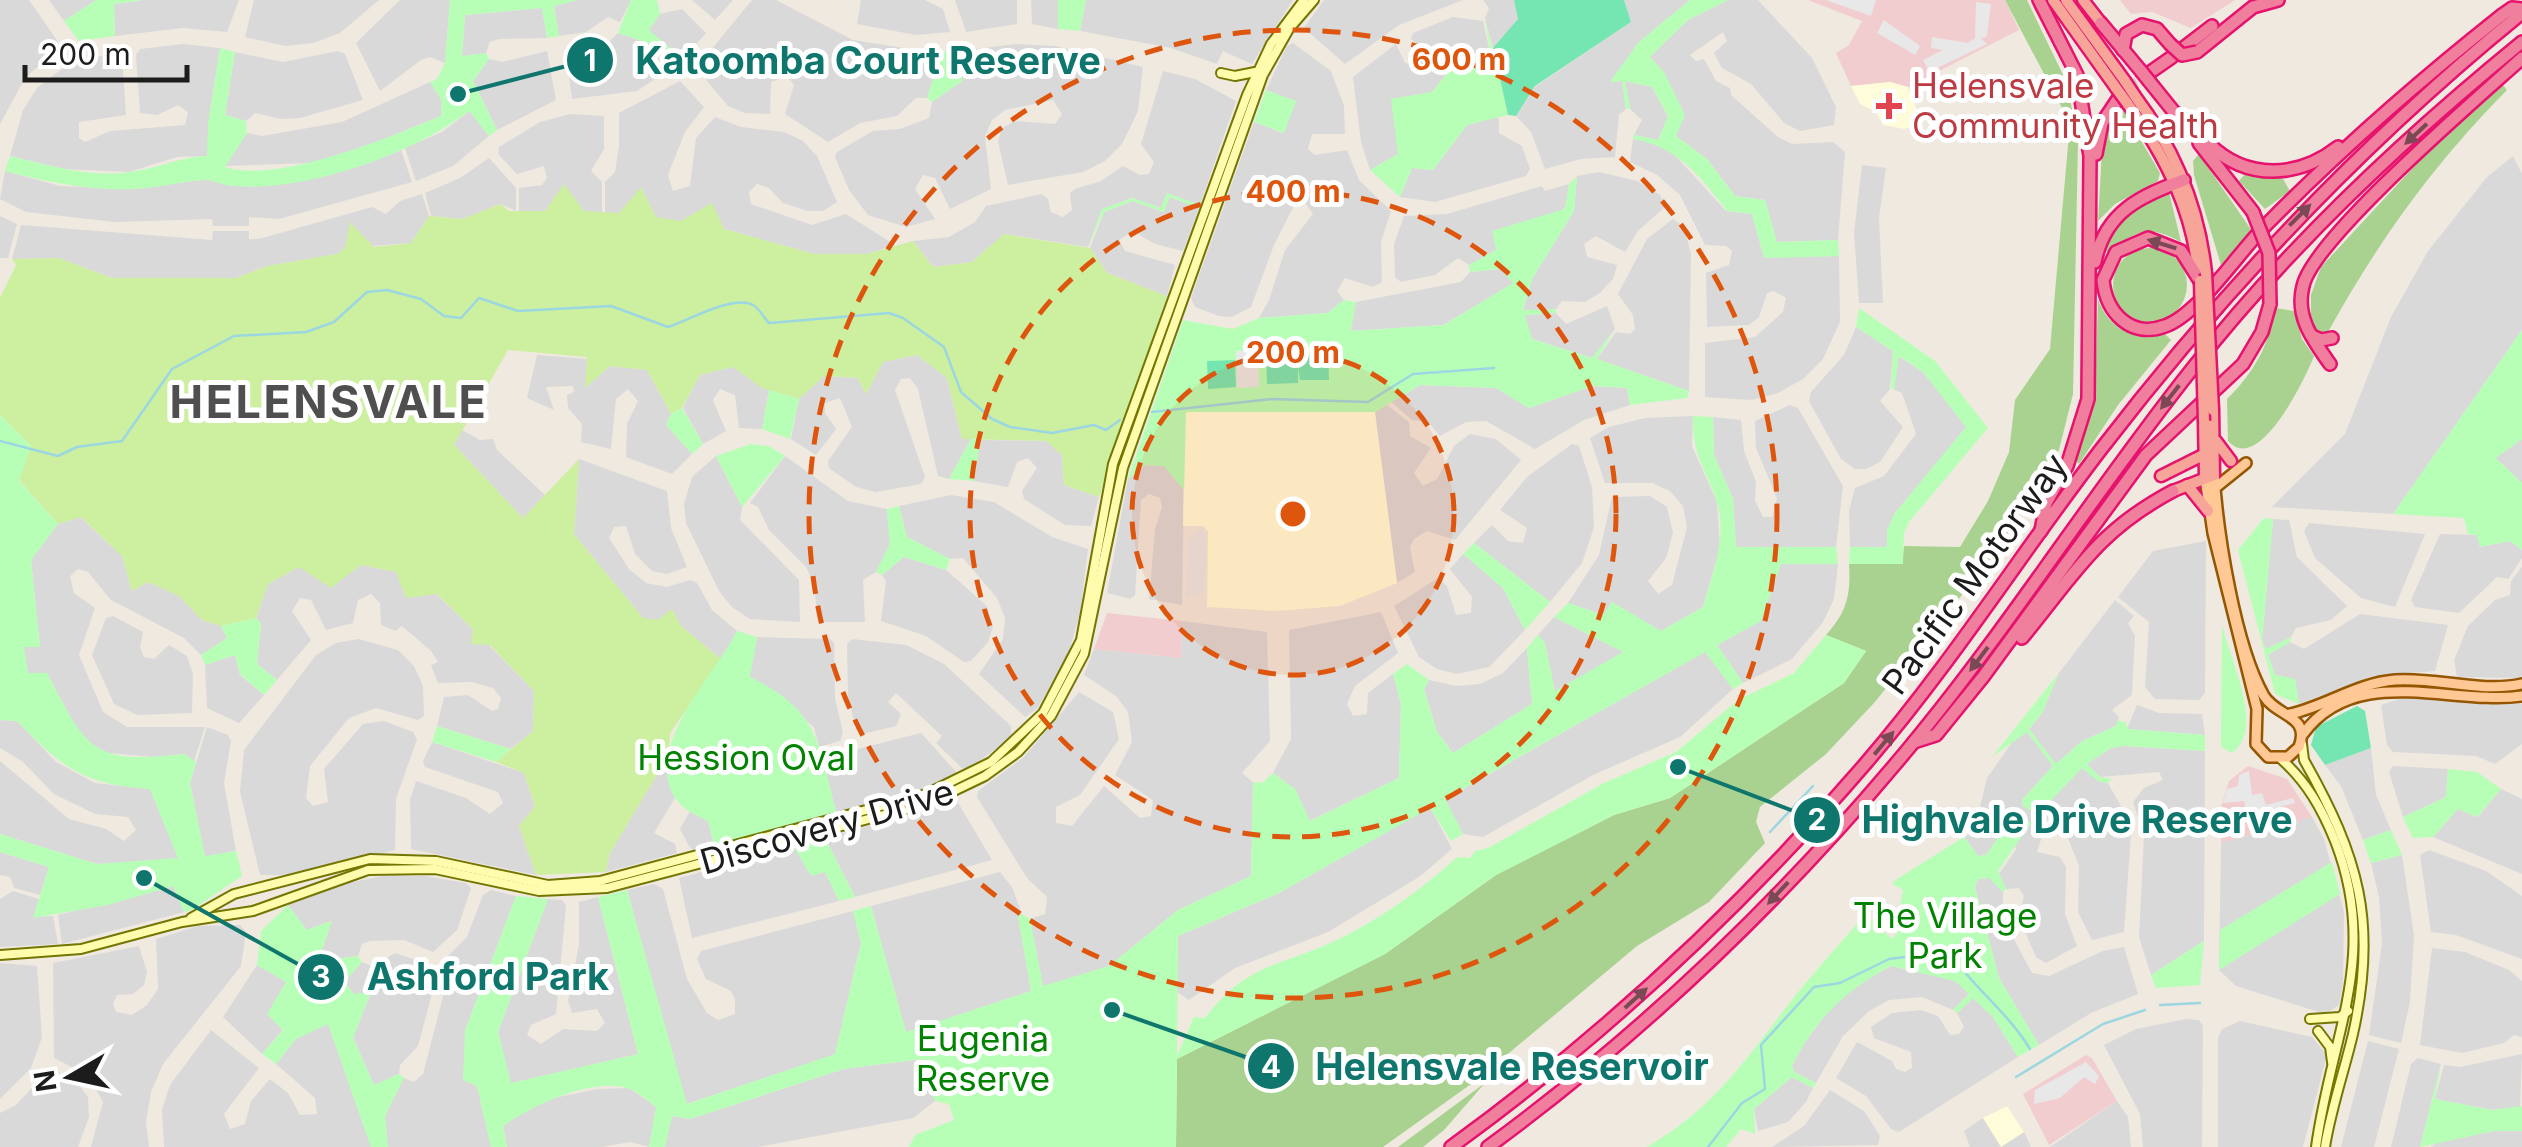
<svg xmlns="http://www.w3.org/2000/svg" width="2522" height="1147" font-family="Inter,sans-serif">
  <rect width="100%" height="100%" fill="#efe9e0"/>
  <g fill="#dad9d9">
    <path d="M 0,0 L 29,0 L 61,46 L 25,78 L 0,124 Z"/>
    <path d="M 49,0 L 96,0 L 64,21 Z"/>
    <path d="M 143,0 L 239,0 L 227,32 L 183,28 L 115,36 L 114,4 Z"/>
    <path d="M 254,0 L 379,0 L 340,33 L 313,43 L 285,46 L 245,37 Z"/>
    <path d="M 400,0 L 450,0 L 445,63 L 430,57 L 421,60 L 380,91 L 356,43 Z"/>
    <path d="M 577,0 L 631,0 L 620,22 L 608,17 L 586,32 L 559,36 L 554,6 Z"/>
    <path d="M 692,0 L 733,0 L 715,20 Z"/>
    <path d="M 752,0 L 776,0 L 853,40 L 942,54 L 927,98 L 916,98 L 897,116 L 860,123 L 828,142 L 785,114 L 794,85 L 787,76 L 771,82 L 770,114 L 745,113 L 728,106 L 696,68 Z"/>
    <path d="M 861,0 L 925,0 L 943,9 L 950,32 L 916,35 L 857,24 Z"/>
    <path d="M 955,0 L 1017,0 L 1017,24 L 966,32 Z"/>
    <path d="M 1031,0 L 1058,0 L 1058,29 L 1032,24 Z"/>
    <path d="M 1086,0 L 1293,0 L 1252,64 L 1223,51 L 1217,64 L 1171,48 L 1080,31 Z"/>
    <path d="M 1324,0 L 1463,0 L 1399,25 L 1345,64 L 1304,28 Z"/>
    <path d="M 1483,0 L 1514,0 L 1519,19 L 1493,48 L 1485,18 L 1489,8 Z"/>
    <path d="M 1624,0 L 1690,0 L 1638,43 L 1612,82 L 1622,81 L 1626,109 L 1619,115 L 1615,157 L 1581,159 L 1545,169 L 1531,132 L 1516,116 L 1535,87 L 1631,22 Z"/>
    <path d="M 1728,0 L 1758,0 L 1812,58 L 1836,107 L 1834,125 L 1800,131 L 1784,123 L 1751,84 L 1722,68 L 1714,53 L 1727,41 L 1723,32 L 1690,55 L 1696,61 L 1704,59 L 1716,81 L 1730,88 L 1731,95 L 1778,137 L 1792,144 L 1833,142 L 1845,152 L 1838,240 L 1776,242 L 1765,200 L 1735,196 L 1707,159 L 1676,136 L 1649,57 L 1688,20 Z"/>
    <path d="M 542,8 L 547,38 L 499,39 L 490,42 L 486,53 L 462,57 L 465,15 Z"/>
    <path d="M 682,9 L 706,33 L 683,59 L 648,30 L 660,14 Z"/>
    <path d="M 1453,17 L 1483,21 L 1490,52 L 1459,59 L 1432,92 L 1398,154 L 1370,170 L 1361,142 L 1353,77 L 1396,44 L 1405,63 L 1419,65 L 1425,51 L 1411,39 L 1413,33 Z"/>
    <path d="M 618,33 L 652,44 L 675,66 L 637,91 L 572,99 L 565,48 L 609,42 Z"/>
    <path d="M 1293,43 L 1331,71 L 1344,106 L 1345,134 L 1312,134 L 1308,149 L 1315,155 L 1347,150 L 1359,180 L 1391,211 L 1381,242 L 1382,282 L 1373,287 L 1345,278 L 1337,291 L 1344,300 L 1328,313 L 1259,318 L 1269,300 L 1285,250 L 1313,214 L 1304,201 L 1296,202 L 1274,245 L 1251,307 L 1232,317 L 1219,316 L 1195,307 L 1191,298 L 1254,122 L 1283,133 L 1295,101 L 1266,90 L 1287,46 Z"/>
    <path d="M 183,44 L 220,48 L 208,124 L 208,156 L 177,157 L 129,172 L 64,169 L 10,156 L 23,110 L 37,88 L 67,65 L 90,57 L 122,54 L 126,115 L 79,122 L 79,138 L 85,142 L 110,131 L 185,125 L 188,112 L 178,105 L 157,115 L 140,113 L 136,55 L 140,49 Z"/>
    <path d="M 1016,44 L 1055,46 L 1143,67 L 1138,111 L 1122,144 L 1105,161 L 1083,172 L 1008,185 L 998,141 L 1002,128 L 1015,121 L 1055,124 L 1062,114 L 1053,100 L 1005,110 L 992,120 L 985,136 L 991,189 L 950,209 L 935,178 L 923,175 L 915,189 L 935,219 L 906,227 L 868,215 L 849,190 L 835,157 L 837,152 L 873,131 L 900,129 L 929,118 L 932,102 L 962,81 L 960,51 Z"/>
    <path d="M 338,51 L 345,54 L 363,100 L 300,118 L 281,119 L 255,113 L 246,121 L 225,115 L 235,52 L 283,62 Z"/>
    <path d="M 547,51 L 556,100 L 497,130 L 473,81 L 489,59 L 502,62 Z"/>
    <path d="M 1163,71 L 1195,79 L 1236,101 L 1200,205 L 1167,193 L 1161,208 L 1132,198 L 1102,209 L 1088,247 L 1005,234 L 972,262 L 933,267 L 913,241 L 949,237 L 975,222 L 986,206 L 1042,194 L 1048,199 L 1051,212 L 1063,217 L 1072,210 L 1070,193 L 1075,189 L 1101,181 L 1123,166 L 1140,175 L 1149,174 L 1154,162 L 1141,144 Z"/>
    <path d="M 680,81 L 704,107 L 685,132 L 668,175 L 673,191 L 690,186 L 696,138 L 715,117 L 741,127 L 784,132 L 803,141 L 817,156 L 837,202 L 823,211 L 808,211 L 783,203 L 769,188 L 757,184 L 749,192 L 751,204 L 812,225 L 846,214 L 895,245 L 867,254 L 814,254 L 724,229 L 605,213 L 605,182 L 615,172 L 619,146 L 619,113 Z"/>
    <path d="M 1625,81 L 1652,87 L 1668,117 L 1658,140 L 1634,135 L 1642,120 L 1630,109 Z"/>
    <path d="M 430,82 L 442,101 L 441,116 L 360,149 L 310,163 L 224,166 L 247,133 L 262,136 L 342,122 Z"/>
    <path d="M 470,111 L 489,136 L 453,166 L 416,181 L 405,148 L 442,132 Z"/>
    <path d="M 570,114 L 604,116 L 604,149 L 591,171 L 602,182 L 602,212 L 519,211 L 519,188 L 542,185 L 547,178 L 544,166 L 517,174 L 498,154 L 499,147 L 540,122 Z"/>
    <path d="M 1494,117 L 1499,119 L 1499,133 L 1522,146 L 1530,169 L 1526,176 L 1435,202 L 1400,197 L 1412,168 L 1433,170 L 1467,125 Z"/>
    <path d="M 1633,139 L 1655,143 L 1673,153 L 1726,211 L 1752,214 L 1764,257 L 1839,256 L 1840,322 L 1823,359 L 1803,379 L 1778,393 L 1751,400 L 1705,397 L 1705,343 L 1755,337 L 1783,312 L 1786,298 L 1774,291 L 1767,293 L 1759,317 L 1749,325 L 1707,327 L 1706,273 L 1729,265 L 1732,251 L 1726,246 L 1705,245 L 1680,195 L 1657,175 L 1630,162 Z"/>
    <path d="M 401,150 L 412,182 L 279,219 L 249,217 L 249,226 L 213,226 L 212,219 L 115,222 L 26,212 L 0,199 L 5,171 L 60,186 L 133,189 L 208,179 L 232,186 L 366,164 Z"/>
    <path d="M 2513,156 L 2522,174 L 2522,330 L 2393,514 L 2272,507 L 2345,434 L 2391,317 L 2428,251 L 2487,177 Z"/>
    <path d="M 489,158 L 516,188 L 516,211 L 501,204 L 462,219 L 431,216 L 425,193 L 460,178 Z"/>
    <path d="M 1862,165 L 1886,168 L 1879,218 L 1883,303 L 1859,303 L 1854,233 Z"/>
    <path d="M 1599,172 L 1637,181 L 1660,195 L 1666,206 L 1638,231 L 1625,252 L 1596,236 L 1584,244 L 1587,257 L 1617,265 L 1613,279 L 1600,293 L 1585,302 L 1562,301 L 1556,309 L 1523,311 L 1532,279 L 1574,211 L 1577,176 Z"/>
    <path d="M 1569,184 L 1565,208 L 1551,216 L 1493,231 L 1497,250 L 1469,265 L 1458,258 L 1435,275 L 1401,282 L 1395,277 L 1394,244 L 1404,216 L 1447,214 L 1542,186 L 1545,191 Z"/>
    <path d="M 422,194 L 429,216 L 411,243 L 345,248 L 337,254 L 267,266 L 236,278 L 112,278 L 59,258 L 12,259 L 21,225 L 212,240 L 213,231 L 249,231 L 249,239 L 259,239 L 372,207 L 386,214 L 400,201 Z"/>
    <path d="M 1169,197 L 1199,208 L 1183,251 L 1155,244 L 1133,231 L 1119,240 L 1125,251 L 1175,265 L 1167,296 L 1107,273 L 1090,248 L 1104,212 L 1133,201 L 1163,212 Z"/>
    <path d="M 0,216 L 17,224 L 8,258 L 0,258 Z"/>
    <path d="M 1673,219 L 1684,227 L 1691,254 L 1689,391 L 1597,359 L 1616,332 L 1630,334 L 1635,329 L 1633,315 L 1618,294 L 1647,239 Z"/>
    <path d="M 1500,269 L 1514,283 L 1443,325 L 1350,331 L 1356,302 L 1461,282 L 1470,272 Z"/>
    <path d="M 1607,306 L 1615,329 L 1592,358 L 1532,339 L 1524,315 L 1556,313 L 1566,324 Z"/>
    <path d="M 1856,327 L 1893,351 L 1890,389 L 1880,401 L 1903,427 L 1880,462 L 1866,469 L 1855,469 L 1841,459 L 1809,401 L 1811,392 L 1844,355 Z"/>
    <path d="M 537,355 L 587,359 L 586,387 L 610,366 L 647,370 L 671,414 L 666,425 L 692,454 L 672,474 L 626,457 L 627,424 L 638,401 L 628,389 L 616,399 L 611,449 L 581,442 L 582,424 L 568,408 L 567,395 L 574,392 L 573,386 L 546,387 L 554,410 L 527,398 Z"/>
    <path d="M 917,355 L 947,378 L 962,439 L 971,439 L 949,479 L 938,476 L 918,389 L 910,378 L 901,379 L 895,390 L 925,477 L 921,484 L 876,492 L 856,487 L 829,468 L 828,461 L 852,427 L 840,398 L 825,403 L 825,413 L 836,429 L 816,455 L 791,439 L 799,399 L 824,376 L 858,378 L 866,394 L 883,362 Z"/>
    <path d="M 1898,356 L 1923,372 L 1967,427 L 1895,513 L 1887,547 L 1850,547 L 1849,511 L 1855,488 L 1884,476 L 1916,434 L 1902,393 L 1894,390 Z"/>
    <path d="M 733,367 L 769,390 L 762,429 L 739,428 L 735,395 L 720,389 L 713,400 L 726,431 L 703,444 L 683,408 L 699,375 Z"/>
    <path d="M 1420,385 L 1496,388 L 1529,408 L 1593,386 L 1627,388 L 1630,405 L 1584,420 L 1535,449 L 1486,421 L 1466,422 L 1440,436 L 1428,422 L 1412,420 L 1391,402 Z"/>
    <path d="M 1387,405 L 1409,422 L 1410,436 L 1431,448 L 1414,473 L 1423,486 L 1437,479 L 1454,446 L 1470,434 L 1496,439 L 1521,460 L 1455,540 L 1427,531 L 1414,539 L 1410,547 L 1415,572 L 1397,583 L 1375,412 Z"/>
    <path d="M 1790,405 L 1798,408 L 1843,486 L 1836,547 L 1736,548 L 1733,499 L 1714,455 L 1713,417 L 1741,420 L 1744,451 L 1756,482 L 1755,501 L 1763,517 L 1772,517 L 1777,498 L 1756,448 L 1755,421 Z"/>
    <path d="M 1693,416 L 1692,446 L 1717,502 L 1720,548 L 1703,607 L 1661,631 L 1612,603 L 1604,615 L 1568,603 L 1599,555 L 1612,497 L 1650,496 L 1667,507 L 1673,533 L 1666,558 L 1648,581 L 1658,594 L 1672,585 L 1687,527 L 1683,506 L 1670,491 L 1652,483 L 1605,483 L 1590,438 L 1609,427 L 1645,418 Z"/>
    <path d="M 462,430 L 480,440 L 493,439 L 497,450 L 545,495 L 523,518 L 454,445 Z"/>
    <path d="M 2522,439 L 2522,483 L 2495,458 Z"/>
    <path d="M 980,440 L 1046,441 L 1062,455 L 1064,485 L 1099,497 L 1091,526 L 1065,525 L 1024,499 L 1022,491 L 1037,468 L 1028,458 L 1017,462 L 1008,487 L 974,481 Z"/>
    <path d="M 1572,444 L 1579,446 L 1592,487 L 1594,527 L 1582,563 L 1550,602 L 1474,543 L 1492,525 L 1508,541 L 1523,543 L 1527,528 L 1500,510 L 1527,477 Z"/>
    <path d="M 716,456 L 742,507 L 740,520 L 799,580 L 800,622 L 750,619 L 732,607 L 719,591 L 686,523 L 684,504 L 692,477 Z"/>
    <path d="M 785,456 L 848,501 L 887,509 L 890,544 L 876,572 L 863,580 L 865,622 L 818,622 L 814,585 L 806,567 L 769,530 L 758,507 L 750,503 Z"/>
    <path d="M 579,459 L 667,491 L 671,528 L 687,567 L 667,574 L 652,571 L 635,554 L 626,526 L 614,527 L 609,538 L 629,569 L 646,583 L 667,587 L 690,580 L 697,583 L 712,610 L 737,631 L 722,660 L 681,626 L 643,618 L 574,534 Z"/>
    <path d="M 1145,465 L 1165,466 L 1184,490 L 1182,605 L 1149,599 L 1155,529 L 1162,507 L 1160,498 L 1149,494 L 1141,500 L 1135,595 L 1130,599 L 1107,593 L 1128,479 Z"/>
    <path d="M 951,495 L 994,502 L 1052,537 L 1088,549 L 1080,614 L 1068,654 L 1037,709 L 1025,717 L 979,674 L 1003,639 L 1005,618 L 997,598 L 963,558 L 950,559 L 907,537 L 899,506 Z"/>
    <path d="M 80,517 L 122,556 L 132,591 L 148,582 L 180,596 L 202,620 L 221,626 L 227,638 L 201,655 L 184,638 L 111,600 L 88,572 L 78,569 L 70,576 L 74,593 L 95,608 L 79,655 L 103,712 L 127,727 L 205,727 L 194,761 L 184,754 L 153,757 L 108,753 L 82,739 L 47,673 L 28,674 L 23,647 L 40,646 L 31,560 L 58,524 Z"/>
    <path d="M 2273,519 L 2289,520 L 2297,557 L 2347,606 L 2331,620 L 2296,628 L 2291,637 L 2266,650 L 2262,639 Z"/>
    <path d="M 2309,523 L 2425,534 L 2395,607 L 2361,598 L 2315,558 L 2304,531 Z"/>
    <path d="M 2440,534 L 2477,535 L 2480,547 L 2510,541 L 2522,550 L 2522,558 L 2508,579 L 2497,577 L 2459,613 L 2415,607 L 2411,600 Z"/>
    <path d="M 2206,541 L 2205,693 L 2199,700 L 2155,699 L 2145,687 L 2149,622 L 2118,597 L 2153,551 Z"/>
    <path d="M 1463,554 L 1503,588 L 1525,630 L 1489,667 L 1457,674 L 1437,669 L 1419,657 L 1394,606 L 1438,578 L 1447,586 L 1456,615 L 1471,613 L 1472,597 L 1450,569 Z"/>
    <path d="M 904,557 L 946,570 L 987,606 L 993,627 L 988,642 L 971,661 L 964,662 L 926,636 L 881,621 L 886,581 L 882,575 Z"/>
    <path d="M 1781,564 L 1838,564 L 1834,599 L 1823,622 L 1792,659 L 1743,683 L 1717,645 L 1761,620 Z"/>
    <path d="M 361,565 L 396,572 L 436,594 L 473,629 L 534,691 L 533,731 L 511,749 L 437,726 L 444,697 L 468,695 L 492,711 L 498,709 L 501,698 L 493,688 L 471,682 L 438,683 L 431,665 L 438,662 L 431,651 L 402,626 L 395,631 L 381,625 L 380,603 L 371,594 L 358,600 L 353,623 L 326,630 L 311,600 L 300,598 L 292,611 L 311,640 L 277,680 L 257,664 L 261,623 L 256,619 L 268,584 L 299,567 Z"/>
    <path d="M 2522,567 L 2522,678 L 2457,677 L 2454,660 L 2468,626 L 2495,600 L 2510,595 L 2511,581 Z"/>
    <path d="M 2115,600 L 2134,616 L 2128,623 L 2135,636 L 2132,695 L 2112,710 L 2119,717 L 2116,726 L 2082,741 L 2056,764 L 2029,729 L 2042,713 L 2059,673 Z"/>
    <path d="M 1381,612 L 1398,653 L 1355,686 L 1347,704 L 1353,716 L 1367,714 L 1368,693 L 1393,674 L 1401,704 L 1399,778 L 1309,821 L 1295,789 L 1273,773 L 1291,739 L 1289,630 Z"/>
    <path d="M 2360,614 L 2448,625 L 2435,671 L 2373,676 L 2299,704 L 2295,680 L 2275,675 L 2268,654 L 2290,642 L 2304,649 Z"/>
    <path d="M 113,616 L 143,632 L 140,647 L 144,657 L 154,659 L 169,645 L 187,656 L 193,674 L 192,713 L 137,715 L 114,704 L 92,655 L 106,618 Z"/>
    <path d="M 1554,617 L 1624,652 L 1555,692 L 1545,643 L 1538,635 Z"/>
    <path d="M 1182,621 L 1267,632 L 1270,741 L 1242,773 L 1253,782 L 1251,876 L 1178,910 L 1109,966 L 1043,987 L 1030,919 L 1045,914 L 1047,897 L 1027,878 L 977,797 L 978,791 L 1024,757 L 1079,692 L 1113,712 L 1119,739 L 1080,795 L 1056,807 L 1056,823 L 1072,826 L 1104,786 L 1140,818 L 1151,816 L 1153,800 L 1115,775 L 1132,742 L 1128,712 L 1116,696 L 1084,675 L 1094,649 L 1181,658 Z"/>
    <path d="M 757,637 L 830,639 L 834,643 L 835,698 L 843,733 L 840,741 L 819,747 L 814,727 L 749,677 Z"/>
    <path d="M 358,639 L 398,650 L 414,666 L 423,686 L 424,716 L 418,720 L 376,708 L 349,718 L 310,766 L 306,798 L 313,806 L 328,802 L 324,769 L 363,724 L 384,721 L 413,732 L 417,739 L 396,799 L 395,850 L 294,875 L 260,875 L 240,792 L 244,750 L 316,655 L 336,643 Z"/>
    <path d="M 852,639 L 906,645 L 944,664 L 1011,726 L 1011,738 L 965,771 L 936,743 L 942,736 L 896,693 L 888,702 L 901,714 L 896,726 L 863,734 L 856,729 L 848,697 L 847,644 Z"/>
    <path d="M 1527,648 L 1532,704 L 1453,753 L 1437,732 L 1424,689 L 1429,680 L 1456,686 L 1480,684 L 1503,673 Z"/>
    <path d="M 1706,651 L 1733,689 L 1680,737 L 1593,775 L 1483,837 L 1463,834 L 1444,800 Z"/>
    <path d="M 235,655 L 240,675 L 264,695 L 239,723 L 207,708 L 205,665 Z"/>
    <path d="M 2405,697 L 2522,704 L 2522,744 L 2495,764 L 2476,756 L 2393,752 L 2387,745 L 2381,705 Z"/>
    <path d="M 2137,705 L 2159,713 L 2202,714 L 2205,735 L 2127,729 Z"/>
    <path d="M 0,720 L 17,721 L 56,762 L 95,783 L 150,789 L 179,859 L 97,864 L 0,834 L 0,761 L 69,819 L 106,829 L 124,841 L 136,830 L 128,817 L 95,814 L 54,794 L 22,761 L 0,748 Z"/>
    <path d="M 207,727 L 228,735 L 231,741 L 224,783 L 236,851 L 205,857 L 190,783 Z"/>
    <path d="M 2027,731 L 2053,766 L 2022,800 L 2067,781 L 2083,767 L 2098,781 L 2108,783 L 2127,817 L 2131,835 L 2124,932 L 2092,940 L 2078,912 L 2079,866 L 2064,828 L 2037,816 L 2032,823 L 2044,830 L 2037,852 L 2060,857 L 2066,867 L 2065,914 L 2077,946 L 2046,963 L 2036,957 L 2019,918 L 2024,896 L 2019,888 L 2006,889 L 1997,877 L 2017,848 L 2000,838 L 1986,855 L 1978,856 L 1964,837 L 1974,831 L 1987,778 L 2013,741 Z"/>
    <path d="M 921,733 L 958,774 L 914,792 L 836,812 L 822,758 Z"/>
    <path d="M 432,742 L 524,773 L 535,806 L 519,826 L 536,875 L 411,849 L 410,800 L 416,781 L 466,798 L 490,814 L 503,803 L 498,792 L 425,767 L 423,761 Z"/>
    <path d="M 2124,746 L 2205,751 L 2204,941 L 2151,975 L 2139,937 L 2144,835 L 2133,802 L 2144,788 L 2163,780 L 2159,772 L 2100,777 L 2086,764 L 2111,748 Z"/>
    <path d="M 2371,748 L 2376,795 L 2391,830 L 2363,840 L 2341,786 L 2325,765 Z"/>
    <path d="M 2393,766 L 2448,769 L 2446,797 L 2403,817 L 2389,772 Z"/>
    <path d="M 660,769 L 668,771 L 676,796 L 654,833 L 675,844 L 677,853 L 606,872 L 610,853 Z"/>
    <path d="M 2501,789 L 2522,799 L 2522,874 L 2433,837 L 2458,809 L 2478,817 Z"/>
    <path d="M 957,801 L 992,860 L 855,897 L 825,838 Z"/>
    <path d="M 1430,807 L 1452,849 L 1419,877 L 1328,932 L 1235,968 L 1189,1000 L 1177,992 L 1178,936 L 1279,893 Z"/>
    <path d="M 690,811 L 708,821 L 714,845 L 693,850 L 689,846 L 680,829 Z"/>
    <path d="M 2312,817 L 2324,839 L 2344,912 L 2343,983 L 2339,1005 L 2325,1014 L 2236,986 L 2219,970 L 2221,843 Z"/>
    <path d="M 794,847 L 811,875 L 825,872 L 839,901 L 692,938 L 679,878 Z"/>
    <path d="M 2429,850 L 2486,871 L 2522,896 L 2522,959 L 2456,935 L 2431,932 L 2420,855 Z"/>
    <path d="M 0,852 L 49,867 L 40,895 L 14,888 L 10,877 L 0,875 Z"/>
    <path d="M 2402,855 L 2414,935 L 2410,1002 L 2401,1043 L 2369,1035 L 2382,944 L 2379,897 L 2371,863 Z"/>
    <path d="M 1000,872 L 1012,887 L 1022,914 L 1018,916 L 1031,991 L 906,1033 L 871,906 Z"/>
    <path d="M 383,876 L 424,876 L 466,883 L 471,888 L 457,930 L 433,952 L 404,940 L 370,941 L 362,944 L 358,956 L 328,960 L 322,950 L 331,921 L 307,930 L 288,905 L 343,884 Z"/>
    <path d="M 1990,878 L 2003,892 L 2003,911 L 2011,934 L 2032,973 L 2049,976 L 2103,951 L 2124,947 L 2138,994 L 2091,1013 L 2039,1045 L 1999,978 L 1975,887 L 1978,879 Z"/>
    <path d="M 654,884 L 663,889 L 687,979 L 707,1013 L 718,1020 L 735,1014 L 735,999 L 731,991 L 706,979 L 697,959 L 701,951 L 853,911 L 861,942 L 835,1055 L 686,1104 L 627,890 Z"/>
    <path d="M 174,886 L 184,912 L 62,944 L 58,915 Z"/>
    <path d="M 491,890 L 516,896 L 465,1031 L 491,1147 L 388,1147 L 385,1116 L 404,1078 L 414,1082 L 423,1074 L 445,989 L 441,963 L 467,937 L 483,895 Z"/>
    <path d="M 13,891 L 39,899 L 34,917 L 53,916 L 58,944 L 0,947 L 0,899 Z"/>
    <path d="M 598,897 L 638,1054 L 510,1084 L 498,1032 L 548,899 L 562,900 L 566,906 L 556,1014 L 531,1025 L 527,1035 L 541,1044 L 563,1029 L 597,1031 L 605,1023 L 597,1009 L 572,1013 L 568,1000 L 579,945 L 579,902 Z"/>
    <path d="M 240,925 L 246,932 L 241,966 L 163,1064 L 151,1092 L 146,1122 L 149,1147 L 91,1147 L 103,1102 L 88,1075 L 54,1058 L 53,963 L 139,946 L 147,972 L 144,985 L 133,994 L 117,995 L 113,1004 L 116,1012 L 132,1015 L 147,1005 L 158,989 L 156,939 L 198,926 Z"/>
    <path d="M 2432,948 L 2465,952 L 2509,970 L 2522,981 L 2522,1037 L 2514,1035 L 2504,1043 L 2462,1053 L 2420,1045 Z"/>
    <path d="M 395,953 L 422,962 L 433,990 L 418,1046 L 400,1065 L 399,1074 L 374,1085 L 353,1037 L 371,993 L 354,994 L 344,982 L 362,962 L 372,966 Z"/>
    <path d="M 0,963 L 37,966 L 42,1037 L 31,1068 L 0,1099 Z"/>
    <path d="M 257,965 L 286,981 L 283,1029 L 262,1054 L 223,1017 Z"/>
    <path d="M 1891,966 L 1955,980 L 1969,994 L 1953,1010 L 1922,997 L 1889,1000 L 1869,1011 L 1843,1036 L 1816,1083 L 1794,1072 L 1792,1066 L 1801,1048 L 1834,1003 L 1852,987 Z"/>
    <path d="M 1973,997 L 1993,1017 L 2018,1057 L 1899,1132 L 1891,1129 L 1866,1096 L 1836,1078 L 1857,1042 L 1892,1061 L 1896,1069 L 1905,1072 L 1912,1068 L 1911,1052 L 1874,1038 L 1871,1027 L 1892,1013 L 1921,1010 L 1938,1016 L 1950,1035 L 1959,1034 L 1964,1027 L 1957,1013 Z"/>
    <path d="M 2186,1019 L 2199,1020 L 2203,1026 L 2202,1147 L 2143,1147 L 2140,1114 L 2104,1045 L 2136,1029 Z"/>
    <path d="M 2240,1021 L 2312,1037 L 2327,1055 L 2303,1147 L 2218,1147 L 2218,1038 L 2222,1029 Z"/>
    <path d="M 328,1023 L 371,1147 L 164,1147 L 162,1109 L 170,1085 L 211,1030 L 259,1068 L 224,1114 L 230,1129 L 245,1124 L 251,1101 L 270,1079 L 288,1093 L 300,1115 L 317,1114 L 315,1098 L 276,1064 L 296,1039 Z"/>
    <path d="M 2368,1041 L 2399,1049 L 2374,1147 L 2341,1147 Z"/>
    <path d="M 2522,1054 L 2520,1107 L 2492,1110 L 2435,1099 L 2444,1065 L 2460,1067 Z"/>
    <path d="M 2418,1058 L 2441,1064 L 2420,1147 L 2391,1147 L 2411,1064 Z"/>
    <path d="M 922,1059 L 935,1101 L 913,1118 L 758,1147 L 665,1147 L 672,1116 L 690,1119 L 844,1069 Z"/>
    <path d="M 48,1071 L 79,1085 L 88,1097 L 89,1117 L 78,1147 L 0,1147 L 0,1113 L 16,1105 Z"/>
    <path d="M 1792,1077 L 1813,1088 L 1806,1102 L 1788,1122 L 1758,1131 L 1754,1109 Z"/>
    <path d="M 629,1088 L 657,1107 L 649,1147 L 630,1142 L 603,1147 L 507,1147 L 503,1126 L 539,1101 L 597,1089 Z"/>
    <path d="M 1830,1090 L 1864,1111 L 1880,1136 L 1878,1145 L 1772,1147 L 1804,1126 Z"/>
    <path d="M 2117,1101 L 2128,1117 L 2131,1147 L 2050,1147 Z"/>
    <path d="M 1983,1118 L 2001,1146 L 2024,1132 L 2031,1147 L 1970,1147 L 1964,1131 Z"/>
    <path d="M 2494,1131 L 2522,1131 L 2522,1147 L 2431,1147 L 2437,1141 Z"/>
  </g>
  <g fill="#f2cdcf">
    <path d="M 1808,0 L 2005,0 L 2019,30 L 1908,87 L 1890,82 L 1851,86 L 1836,53 L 1849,45 L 1862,21 Z"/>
    <path d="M 2120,0 L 2235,0 L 2191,28 L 2152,12 L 2131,14 Z"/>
    <path d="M 1107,613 L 1182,621 L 1181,658 L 1094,649 Z"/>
    <path d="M 2248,766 L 2287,779 L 2312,817 L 2221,843 L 2221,807 L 2229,781 Z"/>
    <path d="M 2086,1055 L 2092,1058 L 2117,1101 L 2049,1145 L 2023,1094 Z"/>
  </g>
  <g fill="#fffcd9">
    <path d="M 1890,82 L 1908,87 L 1922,123 L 1905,129 L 1883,125 L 1876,112 L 1860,104 L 1851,86 Z"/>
    <path d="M 1185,412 L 1375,412 L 1397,583 L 1340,606 L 1277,611 L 1207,607 L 1208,531 L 1203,526 L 1183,526 Z"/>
    <path d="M 2007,1106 L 2024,1132 L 2001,1147 L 1983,1118 Z"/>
  </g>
  <path fill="#cdefa0" d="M 564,184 L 584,211 L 619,213 L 641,187 L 656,217 L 681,221 L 712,203 L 724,229 L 814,254 L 867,254 L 913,241 L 933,267 L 972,262 L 1004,234 L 1090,248 L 1107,273 L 1167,296 L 1099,497 L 1064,485 L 1062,455 L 1046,441 L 962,439 L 947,378 L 917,355 L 883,362 L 866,394 L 858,378 L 824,376 L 799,399 L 762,388 L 733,367 L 700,375 L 682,408 L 671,414 L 647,370 L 610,366 L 585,388 L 587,357 L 508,350 L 454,445 L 523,518 L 579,459 L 574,534 L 643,618 L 658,620 L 672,609 L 681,626 L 722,660 L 670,733 L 668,771 L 660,770 L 610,853 L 606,872 L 536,875 L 519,826 L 535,806 L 524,773 L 496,762 L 533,731 L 534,691 L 490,645 L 471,644 L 473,629 L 437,594 L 406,598 L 396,572 L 361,565 L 331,588 L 299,567 L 268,584 L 256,618 L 221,626 L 202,620 L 179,596 L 148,582 L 132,591 L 122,556 L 81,517 L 58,524 L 19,480 L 31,446 L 0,415 L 0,298 L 16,265 L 12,259 L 59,258 L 112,278 L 236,278 L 267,266 L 337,254 L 345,248 L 350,222 L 374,247 L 411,243 L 429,216 L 462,219 L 501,204 L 509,211 L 545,211 Z"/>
  <g fill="#a9d290">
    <path d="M 2005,0 L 2027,0 L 2067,83 L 2078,141 L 2073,394 L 2059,450 L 1997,552 L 1874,703 L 1826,754 L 1760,807 L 1756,822 L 1765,843 L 1709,902 L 1637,946 L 1478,1079 L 1383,1147 L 1176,1147 L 1177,1059 L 1385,954 L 1496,875 L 1614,815 L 1670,798 L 1844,683 L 1866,651 L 1826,635 C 1847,612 1851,594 1849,564 L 1902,564 L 1904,546 L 1960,547 L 1988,501 L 2009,452 L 2015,400 L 2050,349 L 2070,123 Z"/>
    <path d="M 2502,84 L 2507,90 C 2433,165 2379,240 2328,332 L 2317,332 L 2311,316 L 2311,295 L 2321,267 L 2422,158 Z"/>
    <path d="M 2119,103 L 2160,173 L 2158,181 L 2115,204 L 2098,221 L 2103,133 Z"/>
    <path d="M 2199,154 L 2252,231 L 2221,265 L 2194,175 L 2193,161 Z"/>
    <path d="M 2245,174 L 2283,179 L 2290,191 L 2265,209 L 2239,181 Z"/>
    <path d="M 2169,192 L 2181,242 C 2137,218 2133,241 2102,254 L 2123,216 Z"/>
    <circle cx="2150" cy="285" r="37"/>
    <path d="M 2098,300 C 2111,331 2133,340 2165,334 L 2171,340 L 2118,405 L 2079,464 L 2076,461 L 2095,393 Z"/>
    <path d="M 2275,308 L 2294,311 L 2302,339 L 2314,356 C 2306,377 2259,476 2228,441 L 2227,399 C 2253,374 2270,344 2275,308 Z"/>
    <path d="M 1485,1083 L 1444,1130 L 1423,1147 L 1398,1147 Z"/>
  </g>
  <g fill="#b7ffb7">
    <path d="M 96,0 L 143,0 L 114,4 L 115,36 L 79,41 L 64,21 Z"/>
    <path d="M 450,0 L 577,0 L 554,6 L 559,36 L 547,38 L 542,8 L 465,15 L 462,56 L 486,53 L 489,59 L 473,81 L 497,130 L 489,136 L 469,111 C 414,154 303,193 232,186 C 221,185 213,179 202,180 C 179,182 156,188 133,189 C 89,191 47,182 5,171 L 10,156 C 47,165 90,178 129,172 C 156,169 179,157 207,156 L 208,124 L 220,48 L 235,52 L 225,115 L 246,121 L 247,133 L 225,167 C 279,184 390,137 441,116 L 442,101 L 430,82 L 437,79 L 445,63 Z"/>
    <path d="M 631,0 L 657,0 L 660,14 L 649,30 L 683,59 L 675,66 L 651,44 L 618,33 Z"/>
    <path d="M 1058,0 L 1086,0 L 1080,31 L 1058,29 Z"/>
    <path d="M 1690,0 L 1728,0 L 1688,20 L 1650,57 L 1664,72 L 1685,115 L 1676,136 L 1707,159 L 1735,196 L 1765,200 L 1777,242 L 1838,240 L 1839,256 L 1764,258 L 1752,214 L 1727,211 C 1700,176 1677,146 1633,139 L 1634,135 L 1658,140 L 1668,116 L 1652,87 L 1625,81 L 1630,109 L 1626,109 L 1622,81 L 1610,82 L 1638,43 Z"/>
    <path d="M 1485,18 L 1508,115 L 1467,125 L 1433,170 L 1412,168 L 1400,197 L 1370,170 L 1398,154 L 1391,99 L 1432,92 L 1459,59 L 1490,52 Z"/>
    <path d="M 960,51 L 962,81 L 932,102 L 927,98 L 942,52 Z"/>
    <path d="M 1266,90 L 1296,101 L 1284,133 L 1254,122 Z"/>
    <path d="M 1577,176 L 1574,211 L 1532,279 L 1523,310 L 1556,309 L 1556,313 L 1525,315 L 1532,339 L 1592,358 L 1615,329 L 1597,359 L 1689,391 L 1687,398 L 1630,405 L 1627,388 L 1593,386 L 1529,408 L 1496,388 L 1420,385 L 1375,412 L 1186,412 L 1184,490 L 1164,466 L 1145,465 L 1128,479 L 1183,320 L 1233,329 L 1259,318 L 1328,313 L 1344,300 L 1356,302 L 1351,331 L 1444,325 L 1513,283 L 1500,269 L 1470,272 L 1469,265 L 1496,250 L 1492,231 L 1565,209 L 1569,184 Z"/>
    <path d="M 1167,193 L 1200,205 L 1199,208 L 1170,197 L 1164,212 L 1133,201 L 1104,212 L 1088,247 L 1102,209 L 1133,198 L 1161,208 Z"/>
    <path d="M 1859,308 L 1935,361 L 1988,428 L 1909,522 L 1904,533 L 1903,564 L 1849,564 L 1850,547 L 1887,547 L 1887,530 L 1895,513 L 1966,427 L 1923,372 L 1899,356 L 1894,390 L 1891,389 L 1893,351 L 1856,327 Z"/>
    <path d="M 2522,330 L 2522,439 L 2496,458 L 2522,483 L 2522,550 L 2510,541 L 2480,547 L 2477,535 L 2468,534 L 2464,518 L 2393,514 Z"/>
    <path d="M 769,390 L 799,399 L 790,439 L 762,429 Z"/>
    <path d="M 682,408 L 703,444 L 692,454 L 666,425 L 671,414 Z"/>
    <path d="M 0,415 L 31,446 L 19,481 L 58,524 L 31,560 L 40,647 L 24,647 L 28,673 L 47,673 C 87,749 91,765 184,754 L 196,762 L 190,783 L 205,856 L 236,851 L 242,876 L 192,910 L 184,912 L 173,886 L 108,905 L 33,918 L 49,867 L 0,852 L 0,834 L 97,864 L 178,858 L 150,789 C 84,785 61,767 17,721 L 0,720 Z"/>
    <path d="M 1693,416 L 1713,417 L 1714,455 L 1733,499 L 1736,547 L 1836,547 L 1838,564 L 1781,564 L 1761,621 L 1717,645 L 1743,683 L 1733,689 L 1705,652 L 1445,799 L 1463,834 L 1451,841 L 1430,808 L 1279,893 L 1178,936 L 1177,1056 L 1194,1017 L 1205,1018 C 1249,960 1284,967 1343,937 C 1383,917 1425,887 1457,857 L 1470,858 L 1475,851 L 1488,848 L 1604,783 L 1676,752 L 1738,700 L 1794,673 L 1826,635 L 1866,651 L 1844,683 L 1670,798 L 1614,815 L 1496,875 L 1385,954 L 1177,1059 L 1176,1147 L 909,1147 L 915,1135 L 954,1120 L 949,1104 L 935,1101 L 921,1059 L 844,1069 L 690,1119 L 672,1116 L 665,1147 L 649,1147 L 656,1107 C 649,1102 639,1092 630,1089 C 593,1076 532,1106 503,1126 L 507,1147 L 491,1147 L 477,1086 L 463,1080 L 465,1031 L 516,896 L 548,899 L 498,1032 L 511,1083 L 638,1054 L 598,897 L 627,890 L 687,1104 L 835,1054 L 861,943 L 853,911 L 871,906 L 906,1032 L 1031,991 L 1018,916 L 1022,914 L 1030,919 L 1043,986 L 1109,966 L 1178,910 L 1251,876 L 1253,782 L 1262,783 L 1273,773 L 1295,789 L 1310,821 L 1399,778 L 1401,704 L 1393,674 L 1407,664 L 1429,680 L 1424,690 L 1437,732 L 1453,753 L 1532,704 L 1527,648 L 1538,635 L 1545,643 L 1555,691 L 1623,652 L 1554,617 L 1568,603 L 1603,615 L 1612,602 L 1661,631 L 1703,607 C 1713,573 1728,534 1716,499 C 1704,466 1692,453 1693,416 Z"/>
    <path d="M 971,439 L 980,440 L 974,481 L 949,479 Z"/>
    <path d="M 751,444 L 769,446 L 785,456 L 742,507 L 716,456 Z"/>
    <path d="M 899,506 L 907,537 L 950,559 L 946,570 L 904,557 L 882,575 L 876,572 L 890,544 L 887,509 Z"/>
    <path d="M 2264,518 L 2273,519 L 2262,639 L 2266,649 L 2291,637 L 2290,642 L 2268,655 L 2275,675 L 2295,679 L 2299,704 L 2275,694 L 2238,550 Z"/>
    <path d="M 1474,543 L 1550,602 L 1525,630 L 1503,588 L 1463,554 Z"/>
    <path d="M 256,618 L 261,623 L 257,664 L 277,680 L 264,695 L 240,674 L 235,655 L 205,665 L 201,655 L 227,638 L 221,626 Z"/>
    <path d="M 2222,625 C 2230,660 2266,730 2232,753 L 2221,747 Z"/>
    <path d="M 737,631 L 757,637 L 750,677 C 820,711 818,742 836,812 L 714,845 L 708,821 C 700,817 688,812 681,805 C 634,755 715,676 737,631 Z"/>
    <path d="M 2059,673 L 2042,713 L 2029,729 L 2056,764 L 2082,741 L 2116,726 L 2118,720 L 2126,723 L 2128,729 L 2205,735 L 2205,751 L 2124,746 L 2111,748 L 2087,764 L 2100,777 L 2112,779 L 2108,783 L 2098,781 L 2082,768 L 2037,815 L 2023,806 L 2022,800 L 2053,766 L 2027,732 L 1992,757 Z"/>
    <path d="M 437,726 L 511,749 L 496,762 L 432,742 Z"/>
    <path d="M 2448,769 L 2477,772 L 2501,789 L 2477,817 L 2458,809 L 2433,837 L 2413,838 L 2403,817 L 2446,797 Z"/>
    <path d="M 2015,813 L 2031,823 L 1998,871 L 2006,889 L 2003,892 L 1989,878 L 1978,879 L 1975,887 L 1999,978 L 2039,1045 L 2018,1057 L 1993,1017 L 1973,998 L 1957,1013 L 1953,1010 L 1969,994 L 1955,981 L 1891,966 C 1846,990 1815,1019 1792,1066 L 1794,1072 L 1816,1083 L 1813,1088 L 1792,1077 L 1754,1109 L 1755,1134 L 1741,1129 L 1726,1147 L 1647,1147 C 1720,1105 1752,1049 1803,986 C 1823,962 1844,939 1865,915 L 1892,939 L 1908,920 L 1899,912 L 1903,890 L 1892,884 L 1897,879 L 1964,837 L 1978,856 L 1986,855 Z"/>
    <path d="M 2391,830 L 2402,855 L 2371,863 L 2363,840 Z"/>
    <path d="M 825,838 L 855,897 L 839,901 L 825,872 L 811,876 L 794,847 Z"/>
    <path d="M 2332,862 L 2340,894 L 2219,970 L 2220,930 Z"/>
    <path d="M 288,905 L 307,930 L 332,921 L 322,950 L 328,960 L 358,956 L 362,962 L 344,982 L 354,994 L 371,992 L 353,1038 L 374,1085 L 399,1074 L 404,1078 L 385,1116 L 388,1147 L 371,1147 L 328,1024 L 296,1039 L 276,1064 L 262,1054 L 283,1030 L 267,1014 L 286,982 L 257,965 L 261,931 Z"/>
    <path d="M 2204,941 L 2200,985 L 2156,988 L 2151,975 Z"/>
    <path d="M 2441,1064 L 2435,1099 L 2492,1110 L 2522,1106 L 2522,1131 L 2494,1131 L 2420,1147 Z"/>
  </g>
  <g fill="#75e6b1">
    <path d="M 1514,0 L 1624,0 L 1631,22 L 1535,86 L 1516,116 L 1508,115 L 1493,48 L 1518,19 Z"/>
    <path d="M 1328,352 L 1329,380 L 1300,380 L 1298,367 L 1298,383 L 1267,384 L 1266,352 Z"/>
    <path d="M 1235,360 L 1236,387 L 1208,389 L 1207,361 Z"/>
    <path d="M 2357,706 L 2365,711 L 2371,748 L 2325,765 L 2311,745 L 2316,727 Z"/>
  </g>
  <g fill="#e8e8e8">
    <path d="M 1826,0 L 1876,0 L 1871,16 Z"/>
    <path d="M 1976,2 L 1991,4 L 1987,36 L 1981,39 L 1987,44 L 1929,72 L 1923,60 L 1943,50 L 1931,48 L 1932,37 L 1968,43 L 1975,38 Z"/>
    <path d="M 1884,20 L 1920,46 L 1915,55 L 1877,33 Z"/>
    <path d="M 1236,351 L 1258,351 L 1259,387 L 1237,388 Z"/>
    <path d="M 1202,529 L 1206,533 L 1205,590 L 1186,599 L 1187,541 Z"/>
    <path d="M 2249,771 L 2252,795 L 2262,793 L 2266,805 L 2293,798 L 2295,803 L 2270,809 L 2275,826 L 2267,828 L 2262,812 L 2248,816 L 2244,801 L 2223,803 L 2227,789 L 2238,786 L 2239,775 Z"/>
    <path d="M 2086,1062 L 2099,1076 L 2095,1084 L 2084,1077 L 2060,1098 L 2034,1104 L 2035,1090 Z"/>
  </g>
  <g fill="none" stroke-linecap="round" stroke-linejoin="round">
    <g stroke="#9cd7e1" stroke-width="2.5">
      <path d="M 1152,412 L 1272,399 L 1368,402 L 1413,374 L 1494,368"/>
      <path d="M 0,441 L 58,456 L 77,447 L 122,441 L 172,369 L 234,336 L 306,332 L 334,322 L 367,292 L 387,290 L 421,299 L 444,316 L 461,318 L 479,298 L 518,311 L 611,306 L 668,327 C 687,321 734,294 753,305 C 759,308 764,318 769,323 L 889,313 L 903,318 L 944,347 L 961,392 L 992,419 L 1010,427 L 1052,433 L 1094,425 L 1106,430 L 1120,420"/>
      <path d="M 1770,832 L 1813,786"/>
      <path d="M 1964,971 C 1986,998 2012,1019 2030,1049"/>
      <path d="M 2160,1005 L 2200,1003"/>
      <path d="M 2016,1077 L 2103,1024 L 2145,1010"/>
      <path d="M 1708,1147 L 1742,1103 L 1765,1089 L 1761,1045 L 1814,987 L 1840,983 L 1889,959 L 1905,957"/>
    </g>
    <path stroke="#cfcac3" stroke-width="11" stroke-dasharray="11 5.5" stroke-linecap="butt" d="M 2135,84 L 2137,83"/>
    <defs>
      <g id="secondary">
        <path d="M 1221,73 L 1235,76 L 1255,72"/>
        <path d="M 2302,744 L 2304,760 C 2359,857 2378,923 2353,1034 C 2344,1072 2331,1109 2325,1147"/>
        <path d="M 2281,759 C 2307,782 2322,809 2335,841 C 2380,956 2331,1035 2316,1147"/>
        <path d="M 191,918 L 234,894 L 370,859 L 436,861 L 548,885 L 600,881 L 926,794 L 991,762 L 1043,713 L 1081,640 L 1113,464 L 1247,95 L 1271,44 L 1304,0"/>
        <path d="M 0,955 L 81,949 L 182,922 L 253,911 L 368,870 L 435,869 L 539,891 L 607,888 L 929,803 L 985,776 L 1018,752 L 1051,716 L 1084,654 L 1123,468 L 1263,75 L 1289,29 L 1314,0"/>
        <path d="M 2310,1019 L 2340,1017 L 2348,1011"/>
        <path d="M 2318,1031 L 2330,1047 L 2332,1062"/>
      </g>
      <g id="primary">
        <path d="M 2205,478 L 2213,533 L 2257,709 L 2256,744 L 2268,757 L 2288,757 L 2299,747 C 2311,715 2277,717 2264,696 C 2235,645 2218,534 2214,475"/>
        <path d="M 2215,488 L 2246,463"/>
        <path d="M 2290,714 C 2326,706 2357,683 2395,680 C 2438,677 2480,693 2522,684"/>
        <path d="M 2303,734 C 2356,662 2451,706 2522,696"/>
      </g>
      <g id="trunk">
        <path d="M 2053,0 L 2116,88"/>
        <path d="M 2066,0 L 2125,81"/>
        <path d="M 2083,0 L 2101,23"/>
        <path d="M 2135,96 C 2175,149 2199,207 2206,273"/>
        <path d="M 2127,103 C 2166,157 2194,213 2199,280"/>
        <path d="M 2204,421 L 2205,478"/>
        <path d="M 2216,441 L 2231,461"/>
        <path d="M 2161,476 L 2205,454"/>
        <path d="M 2187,485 L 2208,511"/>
        <path d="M 2173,491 L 2214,475 L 2213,410"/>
      </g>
      <g id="motorway">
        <path d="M 2039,0 L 2077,75 L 2090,156 L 2088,399 L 2067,466 L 2046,503 L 2041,531"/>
        <path d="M 2101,23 L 2141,71"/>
        <path d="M 2182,49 L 2212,26"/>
        <path d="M 2123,50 L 2126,34 L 2142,25 L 2157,29 L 2170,44"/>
        <path d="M 2197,52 L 2253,7 L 2278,0"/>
        <path d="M 2149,73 L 2172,57"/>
        <path d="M 2149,81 L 2178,117"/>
        <path d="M 2175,113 C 2190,118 2198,133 2209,144 C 2247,181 2298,178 2338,147"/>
        <path d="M 2199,143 L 2253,212"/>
        <path d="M 2096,154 L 2102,123 L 2118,99"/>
        <path d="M 2095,262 C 2105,212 2140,196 2184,180"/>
        <path d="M 2200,281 L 2181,251 L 2148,238 L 2116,252 L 2103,280 C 2106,312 2130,339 2165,326 C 2199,314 2240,250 2267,224 C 2341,149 2420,80 2502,15 L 2512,8 L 2522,9"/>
        <path d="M 2312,336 L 2321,340 L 2332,338"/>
        <path d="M 2330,364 C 2313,340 2295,317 2303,286 C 2313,239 2479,97 2522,58"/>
        <path d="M 2022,638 C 2074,575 2097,531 2173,491"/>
        <path d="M 1914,742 L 1936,735 L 1983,677 L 2146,455 L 2243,364 L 2262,332 L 2270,304"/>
        <path d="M 1451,1147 C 1604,1036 1743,906 1866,763 C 1952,663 2022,552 2102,448 C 2226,287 2364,141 2522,13"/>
        <path d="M 1488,1147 C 1646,1031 1789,893 1913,743 C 2012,623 2095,491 2192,369 C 2287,248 2403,139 2522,42"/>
      </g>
    </defs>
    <use href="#secondary" stroke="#737600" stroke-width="12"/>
    <use href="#primary" stroke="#945600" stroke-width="14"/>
    <use href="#trunk" stroke="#e7126e" stroke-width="15"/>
    <use href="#motorway" stroke="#e7126e" stroke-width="16"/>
    <use href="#secondary" stroke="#fffcae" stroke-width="8"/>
    <use href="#primary" stroke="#ffc895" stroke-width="9"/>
    <use href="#trunk" stroke="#f7a499" stroke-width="10"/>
    <use href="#motorway" stroke="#ef7f9d" stroke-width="11"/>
    <defs>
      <g id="trunk-bridge">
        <path d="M 2125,81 L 2135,96"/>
        <path d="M 2116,88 L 2127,103"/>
        <path d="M 2206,273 L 2213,410"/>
        <path d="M 2200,281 L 2204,421"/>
      </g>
      <g id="motorway-bridge">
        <path d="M 2170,44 L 2182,55 L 2197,52"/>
        <path d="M 2141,71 L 2149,81"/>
        <path d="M 2253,212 L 2269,253 L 2270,304"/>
      </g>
    </defs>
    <use href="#trunk-bridge" stroke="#e7126e" stroke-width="15" stroke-linecap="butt"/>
    <use href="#motorway-bridge" stroke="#e7126e" stroke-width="16" stroke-linecap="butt"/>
    <use href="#trunk-bridge" stroke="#f7a499" stroke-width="10"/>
    <use href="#motorway-bridge" stroke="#ef7f9d" stroke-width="11"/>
  </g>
  <defs><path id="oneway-solid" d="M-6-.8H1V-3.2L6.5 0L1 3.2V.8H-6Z" transform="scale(2.5)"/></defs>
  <g fill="#7b4956">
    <use href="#oneway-solid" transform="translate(2416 134) rotate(137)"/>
    <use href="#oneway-solid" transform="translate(2300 215) rotate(-45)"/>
    <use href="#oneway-solid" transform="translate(2162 244) rotate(-163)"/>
    <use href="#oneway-solid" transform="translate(2170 397) rotate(128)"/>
    <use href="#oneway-solid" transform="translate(1979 659) rotate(127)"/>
    <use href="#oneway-solid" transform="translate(1884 743) rotate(-50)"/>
    <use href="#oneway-solid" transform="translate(1778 893) rotate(133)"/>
    <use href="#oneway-solid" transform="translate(1636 998) rotate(-42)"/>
  </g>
  <circle cx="1293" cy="514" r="161" fill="#de560d" fill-opacity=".12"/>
  <g fill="none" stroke="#de560d" stroke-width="5" stroke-dasharray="18 12">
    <circle cx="1293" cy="514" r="161"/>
    <circle cx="1293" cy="514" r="323"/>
    <circle cx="1293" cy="514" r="484"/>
  </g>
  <path fill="#e0444e" stroke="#fff" stroke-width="4" d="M1884 91h10v10h10v10h-10v10h-10v-10h-10v-10h10z"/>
  <g text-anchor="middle" stroke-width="10" stroke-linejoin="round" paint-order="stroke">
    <g font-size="35" fill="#be3a42" stroke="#fff" text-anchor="start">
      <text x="1912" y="98">Helensvale<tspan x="1912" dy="40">Community Health</tspan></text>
    </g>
    <g font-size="35" fill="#1c1c1c" stroke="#fff">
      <text transform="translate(1975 574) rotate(-54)" y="12">Pacific Motorway</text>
      <text transform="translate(827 827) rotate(-16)" y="12">Discovery Drive</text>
    </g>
    <g font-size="35" fill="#018301" stroke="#fff">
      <text x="746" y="770">Hession Oval</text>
      <text x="1945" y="928">The Village<tspan x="1945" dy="40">Park</tspan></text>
      <text x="983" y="1051">Eugenia<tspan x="983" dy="40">Reserve</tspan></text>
    </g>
    <g font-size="45" font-weight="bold" letter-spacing="2.5" fill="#4f4f4f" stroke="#fff">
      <text x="329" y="418">HELENSVALE</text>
    </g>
  </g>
  <circle cx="1293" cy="514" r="15" fill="#de560d" stroke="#fff" stroke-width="5"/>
  <g font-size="30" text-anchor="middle" font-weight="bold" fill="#de560d" stroke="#fff" stroke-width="10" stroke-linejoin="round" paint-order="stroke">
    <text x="1459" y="70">600 m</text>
    <text x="1293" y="202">400 m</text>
    <text x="1293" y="363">200 m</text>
  </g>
  <path fill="none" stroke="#0f766e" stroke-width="4" d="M458 94L590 60M1678 767L1817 820M144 878L321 977M1112 1010L1271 1066"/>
  <g fill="#0f766e" stroke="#fff" stroke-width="4">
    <circle cx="458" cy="94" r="10"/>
    <circle cx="1678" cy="767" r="10"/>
    <circle cx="144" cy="878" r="10"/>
    <circle cx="1112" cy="1010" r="10"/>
    <circle cx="590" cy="60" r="25"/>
    <circle cx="1817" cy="820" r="25"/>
    <circle cx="321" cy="977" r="25"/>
    <circle cx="1271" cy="1066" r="25"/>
  </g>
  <g font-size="30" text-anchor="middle" font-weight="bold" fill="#fff">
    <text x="590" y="71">1</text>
    <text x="1817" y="830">2</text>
    <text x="321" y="987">3</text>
    <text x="1271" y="1077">4</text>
  </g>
  <g font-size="38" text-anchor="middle" font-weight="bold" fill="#0f766e" stroke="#fff" stroke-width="10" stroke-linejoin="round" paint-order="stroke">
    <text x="868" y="74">Katoomba Court Reserve</text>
    <text x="2077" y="833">Highvale Drive Reserve</text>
    <text x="488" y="990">Ashford Park</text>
    <text x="1512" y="1080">Helensvale Reservoir</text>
  </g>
  <g transform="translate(70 1077) rotate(261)" stroke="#ffffff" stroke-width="8" paint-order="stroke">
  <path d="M0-8L18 38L0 25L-18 38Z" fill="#1c1c1c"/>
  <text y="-15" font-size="28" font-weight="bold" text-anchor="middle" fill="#1c1c1c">N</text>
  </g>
  <path d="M25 65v15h162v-15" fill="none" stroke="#1c1c1c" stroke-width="5"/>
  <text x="40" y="65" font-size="30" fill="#1c1c1c" stroke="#ffffff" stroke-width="8" paint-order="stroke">200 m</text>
</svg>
